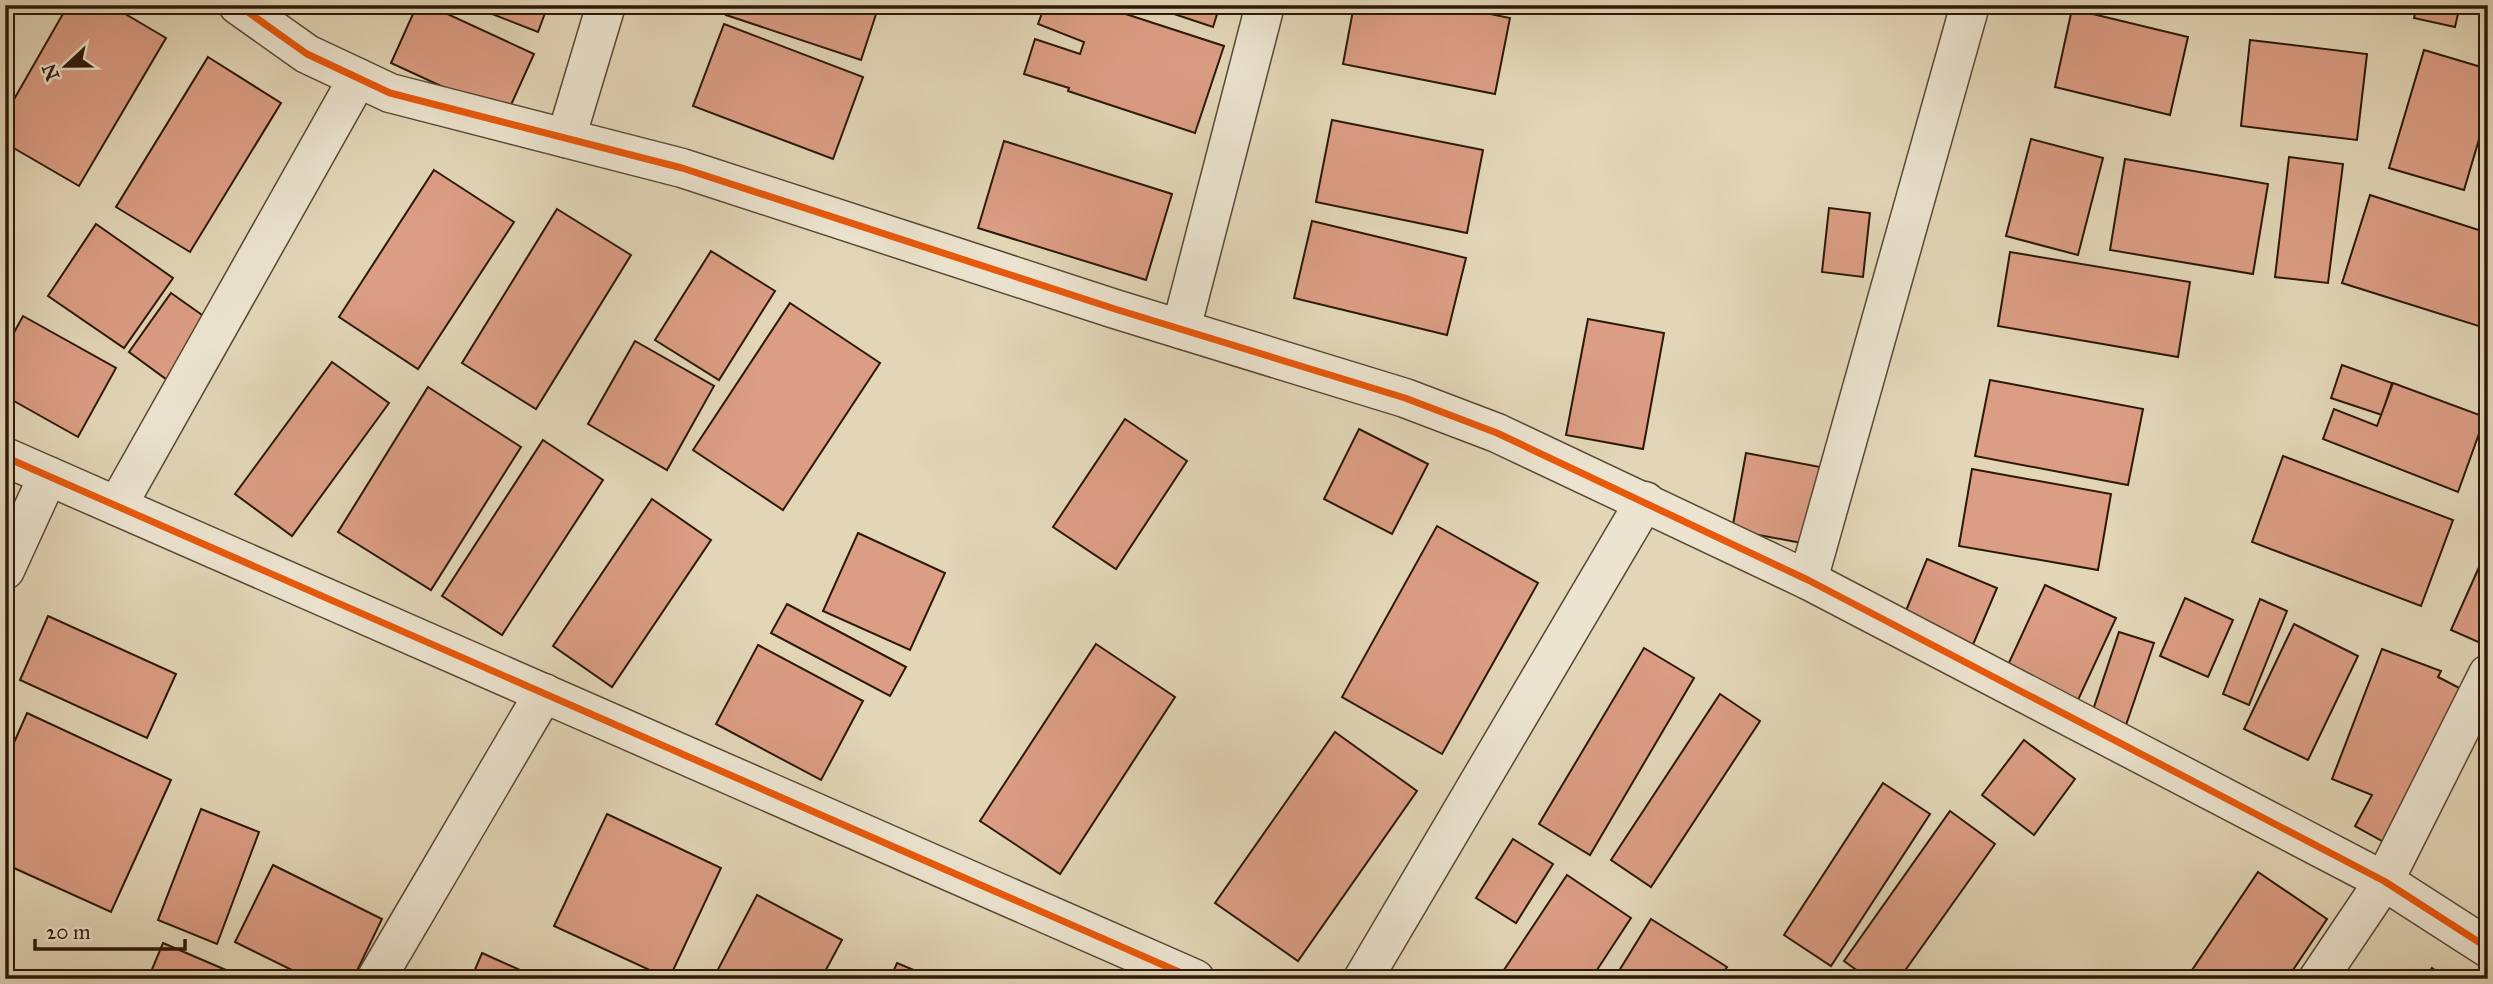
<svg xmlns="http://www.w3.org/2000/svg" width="2493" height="984" font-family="'IM FELL Great Primer',serif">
  <rect width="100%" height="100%" fill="#e2d6b7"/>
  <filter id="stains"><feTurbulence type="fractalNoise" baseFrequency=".00286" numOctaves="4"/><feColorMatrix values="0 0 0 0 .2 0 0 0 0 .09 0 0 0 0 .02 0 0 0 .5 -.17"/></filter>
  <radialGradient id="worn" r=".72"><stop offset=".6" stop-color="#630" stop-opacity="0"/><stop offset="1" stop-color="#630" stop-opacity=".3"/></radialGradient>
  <g fill="#db9d84" stroke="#2d1908" stroke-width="2">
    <path d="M 68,5 L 110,5 L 166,38 L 79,186 L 5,143 L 5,115 Z"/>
    <path d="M 417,5 L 428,5 L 534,54 L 506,116 L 391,63 Z"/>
    <path d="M 469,5 L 548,5 L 538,32 Z"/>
    <path d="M 729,5 L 879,5 L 861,60 L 726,15 Z"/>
    <path d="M 1045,5 L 1077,5 L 1094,12 L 1098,5 L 1224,46 L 1195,133 L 1068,91 L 1069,88 L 1024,74 L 1035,39 L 1080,54 L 1084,42 L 1038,24 Z"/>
    <path d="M 1147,5 L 1220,5 L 1213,27 Z"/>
    <path d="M 1354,5 L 1446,5 L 1510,18 L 1495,94 L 1343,64 Z"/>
    <path d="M 2417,5 L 2460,5 L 2455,27 L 2414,18 Z"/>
    <path d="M 2072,9 L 2188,37 L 2170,115 L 2055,87 Z"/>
    <path d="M 724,24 L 863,77 L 833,159 L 693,106 Z"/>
    <path d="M 2250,40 L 2367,54 L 2357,140 L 2241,126 Z"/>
    <path d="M 2424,50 L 2488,69 L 2488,109 L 2464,190 L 2389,168 Z"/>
    <path d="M 208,57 L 281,103 L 190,252 L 116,207 Z"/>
    <path d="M 1332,120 L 1483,150 L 1467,233 L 1316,202 Z"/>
    <path d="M 2031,139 L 2103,158 L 2078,255 L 2006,236 Z"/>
    <path d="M 1004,141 L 1172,194 L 1146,280 L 978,228 Z"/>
    <path d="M 2289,157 L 2343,164 L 2328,283 L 2275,277 Z"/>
    <path d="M 2125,159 L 2268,184 L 2253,274 L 2110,250 Z"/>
    <path d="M 434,170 L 514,222 L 418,369 L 339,317 Z"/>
    <path d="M 2370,195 L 2488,233 L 2488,329 L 2342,283 Z"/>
    <path d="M 1829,208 L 1870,213 L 1863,277 L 1822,272 Z"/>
    <path d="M 557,209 L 631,255 L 536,409 L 462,363 Z"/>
    <path d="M 1312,221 L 1466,258 L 1447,335 L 1294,298 Z"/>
    <path d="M 96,224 L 173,278 L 124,348 L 48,296 Z"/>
    <path d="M 711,251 L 775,291 L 719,380 L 655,340 Z"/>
    <path d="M 2010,252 L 2190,282 L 2178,357 L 1998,326 Z"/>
    <path d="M 171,293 L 212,322 L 170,382 L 129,352 Z"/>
    <path d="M 790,303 L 880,363 L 783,510 L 693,450 Z"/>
    <path d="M 23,316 L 116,368 L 78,437 L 5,396 L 5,349 Z"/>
    <path d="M 1588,319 L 1664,333 L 1643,449 L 1566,435 Z"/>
    <path d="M 635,341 L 714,386 L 667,470 L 588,424 Z"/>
    <path d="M 332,362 L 389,403 L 292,536 L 235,494 Z"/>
    <path d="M 2342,365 L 2392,383 L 2382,415 L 2331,398 Z"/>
    <path d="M 1990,380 L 2143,409 L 2128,485 L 1975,456 Z"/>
    <path d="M 2393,383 L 2485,417 L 2458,492 L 2323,439 L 2334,409 L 2377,426 Z"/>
    <path d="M 428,387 L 521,447 L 431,590 L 338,532 Z"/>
    <path d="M 1125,419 L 1187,461 L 1116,569 L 1053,527 Z"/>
    <path d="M 1359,429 L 1428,464 L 1392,534 L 1324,499 Z"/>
    <path d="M 543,440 L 603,480 L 502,635 L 442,596 Z"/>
    <path d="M 1746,453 L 1820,467 L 1807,544 L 1732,530 Z"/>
    <path d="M 2283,456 L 2453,520 L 2421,606 L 2252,542 Z"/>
    <path d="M 1972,469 L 2111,494 L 2098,570 L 1959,546 Z"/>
    <path d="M 652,499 L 711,540 L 612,687 L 553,646 Z"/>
    <path d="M 1437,526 L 1538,583 L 1442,754 L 1342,697 Z"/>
    <path d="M 858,533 L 945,573 L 910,650 L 823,611 Z"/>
    <path d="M 2488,547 L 2488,639 L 2485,645 L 2451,630 Z"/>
    <path d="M 1927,559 L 1997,588 L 1972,647 L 1903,618 Z"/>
    <path d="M 2045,585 L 2116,618 L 2078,700 L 2007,667 Z"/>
    <path d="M 2185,598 L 2233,620 L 2208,677 L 2160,656 Z"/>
    <path d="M 2260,599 L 2287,611 L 2249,705 L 2223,694 Z"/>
    <path d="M 787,604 L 906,667 L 890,696 L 771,633 Z"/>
    <path d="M 48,616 L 176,674 L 147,738 L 20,680 Z"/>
    <path d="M 2294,624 L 2358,656 L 2308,760 L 2244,729 Z"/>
    <path d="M 2119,632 L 2154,643 L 2126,725 L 2092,713 Z"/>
    <path d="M 1096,644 L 1175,697 L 1060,874 L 980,821 Z"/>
    <path d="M 758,645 L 863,701 L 821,780 L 716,724 Z"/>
    <path d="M 1644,648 L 1694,678 L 1590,855 L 1539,824 Z"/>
    <path d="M 2382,649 L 2441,671 L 2438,677 L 2471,694 L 2389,845 L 2355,826 L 2372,795 L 2332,779 Z"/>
    <path d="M 1720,694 L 1760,721 L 1651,887 L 1611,860 Z"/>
    <path d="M 27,713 L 171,780 L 111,912 L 5,864 L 5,763 Z"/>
    <path d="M 1335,732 L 1417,791 L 1298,961 L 1215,903 Z"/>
    <path d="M 2024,740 L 2075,779 L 2034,835 L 1982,795 Z"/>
    <path d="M 1883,783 L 1930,814 L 1831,966 L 1784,935 Z"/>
    <path d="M 201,809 L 259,832 L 217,944 L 158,920 Z"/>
    <path d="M 1950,811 L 1995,844 L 1899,979 L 1869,979 L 1844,961 Z"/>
    <path d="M 607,814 L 721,868 L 669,979 L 554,926 Z"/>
    <path d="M 1513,839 L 1553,864 L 1516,923 L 1476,898 Z"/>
    <path d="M 273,865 L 382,919 L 353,979 L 310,979 L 235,942 Z"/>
    <path d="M 2258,872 L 2327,919 L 2287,979 L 2186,979 Z"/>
    <path d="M 1567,875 L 1631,918 L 1591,979 L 1498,979 Z"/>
    <path d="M 757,895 L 842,940 L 821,979 L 713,979 Z"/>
    <path d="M 1651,919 L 1727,967 L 1719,979 L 1614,979 Z"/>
    <path d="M 163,943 L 247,979 L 148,979 Z"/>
    <path d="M 482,953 L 540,979 L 471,979 Z"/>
    <path d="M 897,963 L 935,979 L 890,979 Z"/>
    <path d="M 2432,968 L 2448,979 L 2425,979 Z"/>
  </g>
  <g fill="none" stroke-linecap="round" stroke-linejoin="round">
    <defs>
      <g id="minor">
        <path d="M 238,5 L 307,54 L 390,93 L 682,168 L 1115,309 L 1405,398 L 1497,433 L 1808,580 L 2384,881 L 2488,948"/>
        <path d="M 566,138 L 606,5"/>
        <path d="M 1181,329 L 1265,5"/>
        <path d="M 5,457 L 1195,979"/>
        <path d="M 117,506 L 358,78"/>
        <path d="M 5,570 L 48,476"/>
        <path d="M 1808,580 L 1970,5"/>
        <path d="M 376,979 L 544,693"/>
        <path d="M 1363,979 L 1645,501"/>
        <path d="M 2318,979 L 2384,881 L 2488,674"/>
      </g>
    </defs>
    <use href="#minor" stroke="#5a4834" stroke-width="41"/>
    <use href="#minor" stroke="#ece4d0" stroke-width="38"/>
    <defs>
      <g id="cycleway">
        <path d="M 238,5 L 307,54 L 390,93 L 682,168 L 1115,309 L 1405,398 L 1497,433 L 1808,580 L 2384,881 L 2488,948"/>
        <path d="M 5,457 L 1195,979"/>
      </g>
    </defs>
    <use href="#cycleway" stroke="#ece4d0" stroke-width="11"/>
    <use href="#cycleway" stroke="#e8590c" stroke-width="7"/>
  </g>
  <rect width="2493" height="984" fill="none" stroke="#e2d6b7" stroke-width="28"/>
  <rect x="7" y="7" width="2479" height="970" fill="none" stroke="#2d1908" stroke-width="3.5"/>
  <rect x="14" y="14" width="2465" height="956" fill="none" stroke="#2d1908" stroke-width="2"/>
  <g transform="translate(66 66) rotate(248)" stroke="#ece4d0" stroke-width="5" paint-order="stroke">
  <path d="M0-5L12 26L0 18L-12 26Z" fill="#2d1908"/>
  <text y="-10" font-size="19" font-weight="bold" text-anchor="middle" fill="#2d1908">N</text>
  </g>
  <path d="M35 939v10h150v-10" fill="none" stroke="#2d1908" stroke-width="3.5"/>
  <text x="46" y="939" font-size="21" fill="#2d1908" stroke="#ece4d0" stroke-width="5" paint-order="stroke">20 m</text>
  <rect width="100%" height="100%" filter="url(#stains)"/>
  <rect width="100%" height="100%" fill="url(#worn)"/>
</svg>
